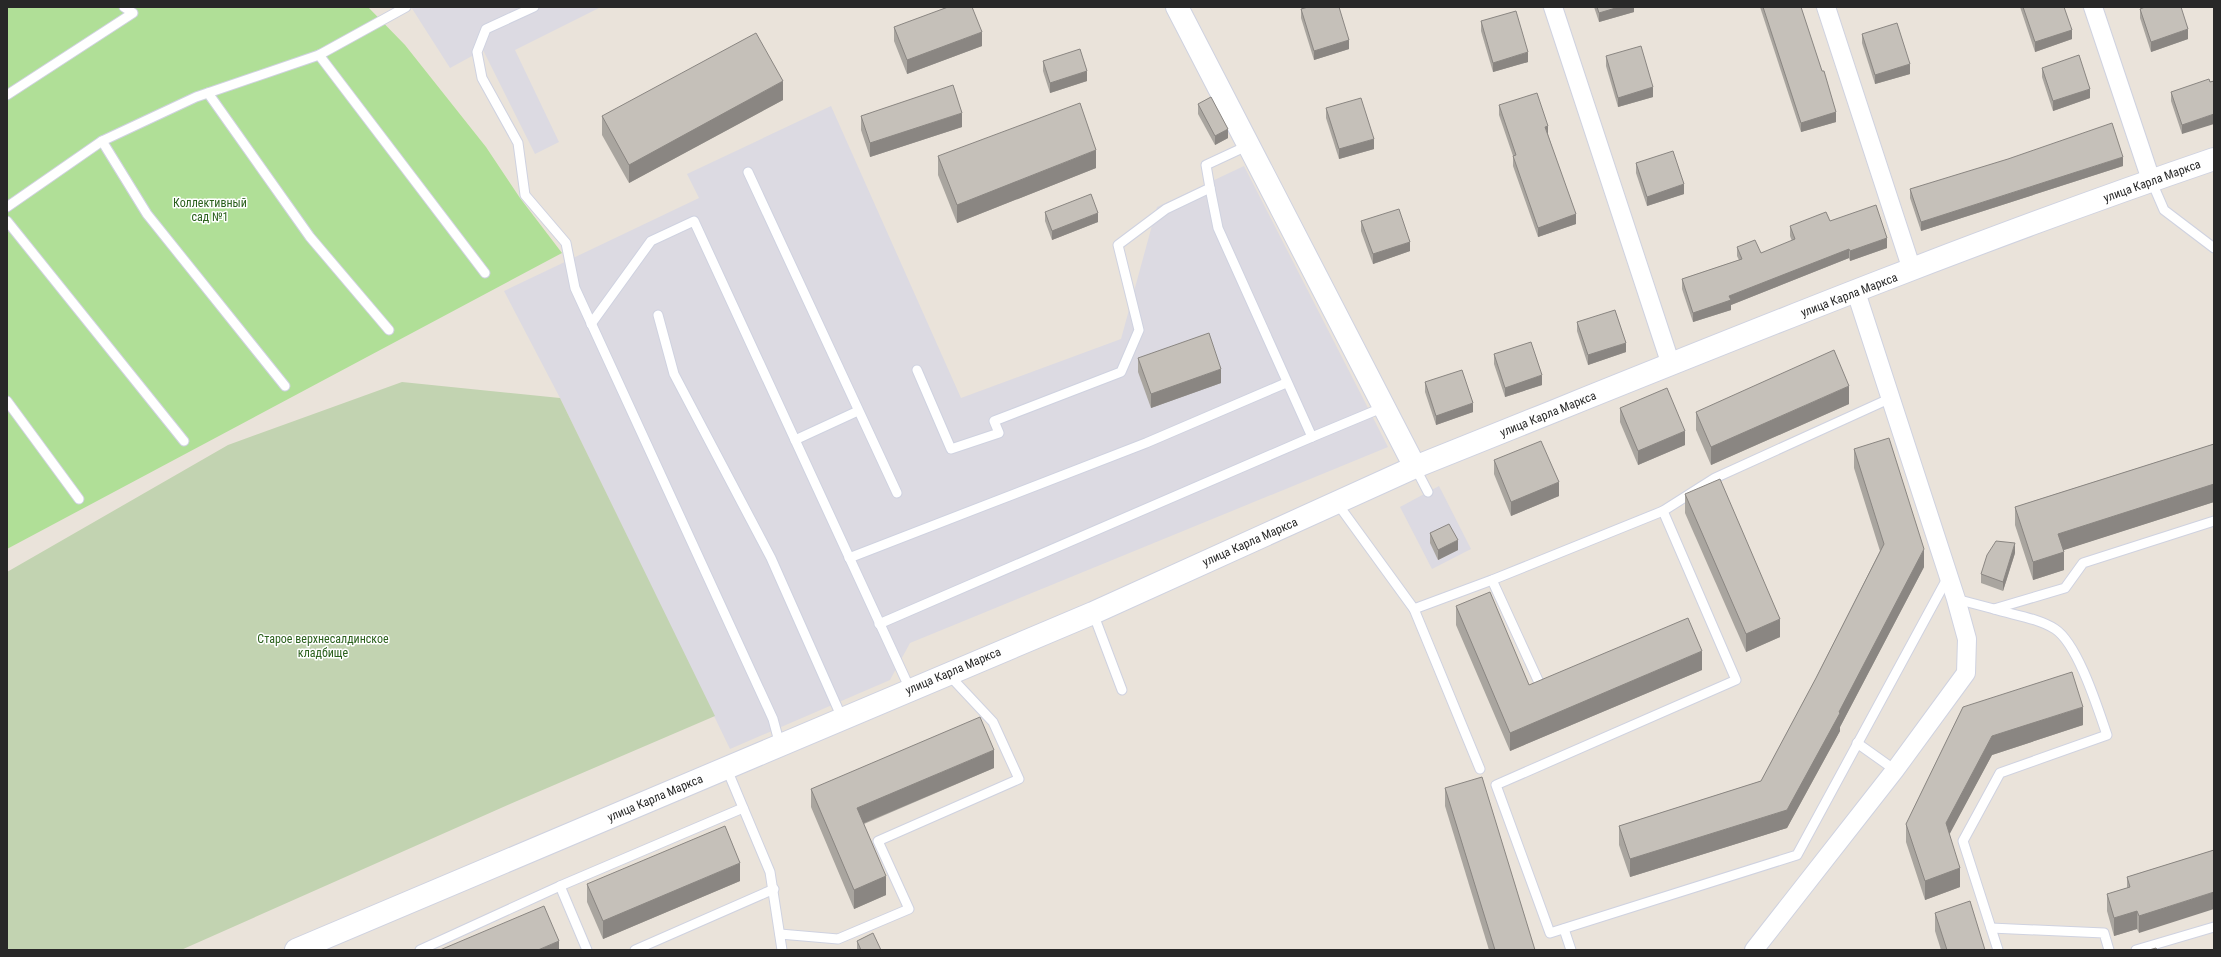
<svg xmlns="http://www.w3.org/2000/svg" width="2221" height="957" font-family="'Roboto Condensed',sans-serif">
  <rect width="100%" height="100%" fill="#eae3da"/>
  <g fill="#dcdae2">
    <path d="M 411,7 L 601,7 L 515,50 L 559,142 L 535,154 L 483,50 L 450,68 Z"/>
    <path d="M 831,106 L 961,398 L 1121,339 L 1157,207 L 1244,166 L 1388,447 L 910,643 L 890,680 L 730,749 L 560,398 L 504,291 L 699,198 L 687,174 Z"/>
    <path d="M 1439,486 L 1471,549 L 1432,569 L 1400,507 Z"/>
  </g>
  <path fill="#b0df97" d="M 7,7 L 368,7 L 405,45 L 486,147 L 520,198 L 562,253 L 7,549 Z"/>
  <path fill="#c2d3b1" d="M 402,382 L 560,398 L 715,716 L 510,804 L 181,950 L 7,950 L 7,572 L 228,445 Z"/>
  <g fill="none" stroke-linecap="round" stroke-linejoin="round">
    <defs>
      <g id="service">
        <path d="M 534,7 L 486,29 L 477,52 L 482,78 L 518,143 L 525,195 L 566,243 L 575,288 L 773,719 L 780,745"/>
        <path d="M 319,55 L 485,273"/>
        <path d="M 208,93 L 310,237 L 389,330"/>
        <path d="M 7,95 L 133,13 L 124,7"/>
        <path d="M 102,141 L 147,214 L 285,386"/>
        <path d="M 748,172 L 897,493"/>
        <path d="M 2151,180 L 2164,210 L 2214,248"/>
        <path d="M 7,207 L 102,141 L 196,97 L 319,55 L 406,7"/>
        <path d="M 7,221 L 184,441"/>
        <path d="M 658,315 L 674,374 L 771,558 L 842,718"/>
        <path d="M 591,324 L 651,241 L 694,221 L 910,689"/>
        <path d="M 917,370 L 951,449 L 999,433 L 994,421 L 1121,372 L 1139,330 L 1118,245 L 1166,209 L 1210,188 L 1206,165 L 1249,145"/>
        <path d="M 1891,398 L 1715,478 L 1663,511 L 1736,680 L 1496,785 L 1550,933 L 1797,855 L 1948,577"/>
        <path d="M 7,401 L 79,499"/>
        <path d="M 1312,437 L 1384,407"/>
        <path d="M 795,440 L 858,411"/>
        <path d="M 1415,467 L 1428,492"/>
        <path d="M 1337,503 L 1414,609 L 1480,769"/>
        <path d="M 849,558 L 1146,443 L 1286,383"/>
        <path d="M 1492,580 L 1542,689"/>
        <path d="M 1956,599 L 1994,609 L 2065,588 L 2083,563 L 2214,521"/>
        <path d="M 1414,609 L 1492,580 L 1663,511"/>
        <path d="M 1994,609 C 2013,615 2038,618 2055,629 C 2078,644 2098,709 2107,735 L 2000,773 L 1963,841 L 1998,950"/>
        <path d="M 1093,613 L 1122,690"/>
        <path d="M 879,624 L 1312,437 L 1218,228 L 1210,188"/>
        <path d="M 1857,743 L 1895,770"/>
        <path d="M 726,767 L 770,872 L 782,950"/>
        <path d="M 560,886 L 587,950"/>
        <path d="M 1991,928 L 2104,933 L 2109,950"/>
        <path d="M 1564,929 L 1571,950"/>
        <path d="M 780,934 L 838,939 L 909,909 L 878,841 L 1019,779 L 993,722 L 948,674"/>
        <path d="M 420,950 L 560,886 L 743,808"/>
        <path d="M 635,950 L 774,889"/>
        <path d="M 2136,950 L 2214,927"/>
      </g>
      <g id="minor">
        <path d="M 1553,7 L 1671,365"/>
        <path d="M 1826,7 L 1912,270"/>
        <path d="M 2093,7 L 2151,180"/>
        <path d="M 1754,950 L 1895,770 L 1966,673 L 1967,639 L 1956,599 L 1856,292"/>
      </g>
      <path id="tertiary" d="M 1415,467 C 1680,361 1944,251 2214,159"/>
      <path id="secondary" d="M 296,950 L 1093,613 L 1415,467 L 1177,7"/>
    </defs>
    <use href="#service" stroke="#cfd2e0" stroke-width="11"/>
    <use href="#minor" stroke="#cfd2e0" stroke-width="20"/>
    <use href="#tertiary" stroke="#cfd2e0" stroke-width="24"/>
    <use href="#secondary" stroke="#cfd2e0" stroke-width="24"/>
    <use href="#service" stroke="#fff" stroke-width="9"/>
    <use href="#minor" stroke="#fff" stroke-width="18"/>
    <use href="#tertiary" stroke="#fff" stroke-width="22"/>
    <use href="#secondary" stroke="#fff" stroke-width="22"/>
  </g>
  <g fill="#a9a59f">
    <path d="M 1594,7 L 1634,7 L 1634,12 L 1599,22 Z"/>
    <path d="M 1760,7 L 1801,7 L 1836,122 L 1801,132 Z"/>
    <path d="M 2020,7 L 2064,7 L 2072,39 L 2035,52 Z"/>
    <path d="M 1301,9 L 1349,49 L 1314,60 L 1301,18 Z"/>
    <path d="M 2140,9 L 2188,39 L 2151,52 L 2140,18 Z"/>
    <path d="M 1481,21 L 1528,62 L 1493,72 L 1481,31 Z"/>
    <path d="M 894,27 L 982,46 L 907,74 L 894,41 Z"/>
    <path d="M 1862,34 L 1910,74 L 1875,84 L 1862,43 Z"/>
    <path d="M 1606,56 L 1653,97 L 1618,107 L 1606,66 Z"/>
    <path d="M 1043,61 L 1087,81 L 1050,93 L 1043,71 Z"/>
    <path d="M 2042,68 L 2090,98 L 2053,111 L 2042,77 Z"/>
    <path d="M 2210,82 L 2182,134 L 2171,101 L 2171,92 Z"/>
    <path d="M 783,100 L 629,183 L 602,135 L 602,116 Z"/>
    <path d="M 1198,104 L 1228,138 L 1215,145 L 1198,114 Z"/>
    <path d="M 1499,105 L 1548,134 L 1576,224 L 1538,237 L 1513,166 L 1513,156 L 1499,115 Z"/>
    <path d="M 1326,108 L 1374,149 L 1339,159 L 1326,118 Z"/>
    <path d="M 861,116 L 962,127 L 870,157 L 861,130 Z"/>
    <path d="M 938,156 L 1096,168 L 957,223 L 938,175 Z"/>
    <path d="M 1636,163 L 1684,194 L 1647,206 L 1636,173 Z"/>
    <path d="M 2123,166 L 1921,231 L 1910,198 L 1910,189 Z"/>
    <path d="M 1045,212 L 1098,222 L 1052,240 L 1045,221 Z"/>
    <path d="M 1361,221 L 1410,251 L 1373,264 L 1361,231 Z"/>
    <path d="M 1830,221 L 1887,248 L 1850,261 L 1849,258 L 1731,305 L 1731,310 L 1693,322 L 1682,289 L 1682,279 L 1739,260 L 1737,256 L 1737,247 L 1761,253 L 1792,241 L 1790,236 L 1790,226 Z"/>
    <path d="M 1577,322 L 1626,352 L 1588,365 L 1577,331 Z"/>
    <path d="M 1494,354 L 1542,385 L 1505,397 L 1494,364 Z"/>
    <path d="M 1138,358 L 1221,383 L 1151,408 L 1138,372 Z"/>
    <path d="M 1425,382 L 1473,412 L 1436,425 L 1425,392 Z"/>
    <path d="M 1849,404 L 1711,465 L 1696,430 L 1696,412 Z"/>
    <path d="M 1620,408 L 1685,445 L 1638,465 L 1620,422 Z"/>
    <path d="M 2214,444 L 2214,502 L 2063,550 L 2064,570 L 2033,580 L 2015,525 L 2015,507 Z"/>
    <path d="M 1854,449 L 1924,567 L 1840,727 L 1840,731 L 1787,828 L 1630,877 L 1619,845 L 1619,826 L 1761,781 L 1816,678 L 1880,551 L 1854,468 Z"/>
    <path d="M 1494,460 L 1559,496 L 1511,516 L 1494,474 Z"/>
    <path d="M 1685,494 L 1780,637 L 1746,652 L 1685,513 Z"/>
    <path d="M 1430,533 L 1458,550 L 1438,560 L 1430,543 Z"/>
    <path d="M 2015,553 L 2003,591 L 1981,583 L 1981,574 Z"/>
    <path d="M 1456,606 L 1529,685 L 1702,670 L 1510,751 L 1456,625 Z"/>
    <path d="M 1963,707 L 2083,725 L 1992,755 L 1949,834 L 1960,887 L 1925,900 L 1906,842 L 1906,824 Z"/>
    <path d="M 994,768 L 864,824 L 886,895 L 854,909 L 811,807 L 811,789 Z"/>
    <path d="M 1445,788 L 1535,950 L 1489,950 L 1445,806 Z"/>
    <path d="M 2214,850 L 2139,933 L 2137,929 L 2114,936 L 2107,911 L 2107,894 L 2127,888 L 2127,877 Z"/>
    <path d="M 740,881 L 603,939 L 587,902 L 587,884 Z"/>
    <path d="M 1935,913 L 1985,950 L 1941,950 L 1935,931 Z"/>
    <path d="M 857,941 L 881,950 L 857,950 Z"/>
  </g>
  <g fill="#8a8682">
    <path d="M 1619,7 L 1634,7 L 1634,12 L 1599,22 L 1599,13 Z"/>
    <path d="M 2188,29 L 2188,39 L 2151,52 L 2151,42 Z"/>
    <path d="M 2072,30 L 2072,39 L 2035,52 L 2035,42 Z"/>
    <path d="M 982,32 L 982,46 L 907,74 L 907,60 Z"/>
    <path d="M 1349,40 L 1349,49 L 1314,60 L 1314,51 Z"/>
    <path d="M 1528,52 L 1528,62 L 1493,72 L 1493,63 Z"/>
    <path d="M 1910,64 L 1910,74 L 1875,84 L 1875,75 Z"/>
    <path d="M 1087,71 L 1087,81 L 1050,93 L 1050,83 Z"/>
    <path d="M 783,81 L 783,100 L 629,183 L 629,165 Z"/>
    <path d="M 1653,87 L 1653,97 L 1618,107 L 1618,98 Z"/>
    <path d="M 2090,89 L 2090,98 L 2053,111 L 2053,101 Z"/>
    <path d="M 1836,112 L 1836,122 L 1801,132 L 1801,123 Z"/>
    <path d="M 962,113 L 962,127 L 870,157 L 870,143 Z"/>
    <path d="M 2214,114 L 2214,124 L 2182,134 L 2182,125 Z"/>
    <path d="M 1548,126 L 1548,136 L 1545,127 Z"/>
    <path d="M 1228,129 L 1228,138 L 1215,145 L 1215,136 Z"/>
    <path d="M 1374,139 L 1374,149 L 1339,159 L 1339,149 Z"/>
    <path d="M 1096,150 L 1096,168 L 957,223 L 957,205 Z"/>
    <path d="M 2123,157 L 2123,166 L 1921,231 L 1921,222 Z"/>
    <path d="M 1684,184 L 1684,194 L 1647,206 L 1647,197 Z"/>
    <path d="M 1098,213 L 1098,222 L 1052,240 L 1052,231 Z"/>
    <path d="M 1576,214 L 1576,224 L 1538,237 L 1538,228 Z"/>
    <path d="M 1887,238 L 1887,248 L 1850,261 L 1850,251 Z"/>
    <path d="M 1410,242 L 1410,251 L 1373,264 L 1373,254 Z"/>
    <path d="M 1849,249 L 1849,258 L 1731,305 L 1731,310 L 1693,322 L 1693,313 L 1729,296 Z"/>
    <path d="M 1626,343 L 1626,352 L 1588,365 L 1588,355 Z"/>
    <path d="M 1221,369 L 1221,383 L 1151,408 L 1151,394 Z"/>
    <path d="M 1542,375 L 1542,385 L 1505,397 L 1505,388 Z"/>
    <path d="M 1849,386 L 1849,404 L 1711,465 L 1711,447 Z"/>
    <path d="M 1473,403 L 1473,412 L 1436,425 L 1436,416 Z"/>
    <path d="M 1685,431 L 1685,445 L 1638,465 L 1638,451 Z"/>
    <path d="M 1559,482 L 1559,496 L 1511,516 L 1511,502 Z"/>
    <path d="M 2214,484 L 2214,502 L 2058,552 L 2058,534 Z"/>
    <path d="M 1458,540 L 1458,550 L 1438,560 L 1438,550 Z"/>
    <path d="M 2015,543 L 2015,553 L 2003,591 L 2003,582 Z"/>
    <path d="M 1924,549 L 1924,567 L 1840,727 L 1840,731 L 1787,828 L 1630,877 L 1630,859 L 1787,810 Z"/>
    <path d="M 2064,552 L 2064,570 L 2033,580 L 2033,562 Z"/>
    <path d="M 1780,619 L 1780,637 L 1746,652 L 1746,634 Z"/>
    <path d="M 1702,651 L 1702,670 L 1510,751 L 1510,733 Z"/>
    <path d="M 2083,707 L 2083,725 L 1992,755 L 1946,841 L 1946,823 L 1992,736 Z"/>
    <path d="M 994,750 L 994,768 L 857,826 L 857,808 Z"/>
    <path d="M 740,863 L 740,881 L 603,939 L 603,921 Z"/>
    <path d="M 1960,868 L 1960,887 L 1925,900 L 1925,881 Z"/>
    <path d="M 886,876 L 886,895 L 854,909 L 854,890 Z"/>
    <path d="M 2214,892 L 2214,909 L 2139,933 L 2139,916 Z"/>
    <path d="M 2137,911 L 2137,929 L 2114,936 L 2114,918 Z"/>
    <path d="M 559,941 L 559,950 L 538,950 Z"/>
  </g>
  <g fill="#c5c0b9" stroke="#8a8682">
    <path d="M 948,7 L 972,7 L 982,32 L 907,60 L 894,27 Z"/>
    <path d="M 1308,7 L 1339,7 L 1349,40 L 1314,51 L 1301,9 Z"/>
    <path d="M 1597,7 L 1619,7 L 1599,13 Z"/>
    <path d="M 1763,7 L 1801,7 L 1822,71 L 1824,71 L 1836,112 L 1801,123 Z"/>
    <path d="M 2023,7 L 2064,7 L 2072,30 L 2035,42 Z"/>
    <path d="M 2145,7 L 2181,7 L 2188,29 L 2151,42 L 2140,9 Z"/>
    <path d="M 1516,11 L 1528,52 L 1493,63 L 1481,21 Z"/>
    <path d="M 1897,23 L 1910,64 L 1875,75 L 1862,34 Z"/>
    <path d="M 756,33 L 783,81 L 629,165 L 602,116 Z"/>
    <path d="M 1641,46 L 1653,87 L 1618,98 L 1606,56 Z"/>
    <path d="M 1080,49 L 1087,71 L 1050,83 L 1043,61 Z"/>
    <path d="M 2079,55 L 2090,89 L 2053,101 L 2042,68 Z"/>
    <path d="M 2209,79 L 2210,82 L 2214,81 L 2214,114 L 2182,125 L 2171,92 Z"/>
    <path d="M 953,85 L 962,113 L 870,143 L 861,116 Z"/>
    <path d="M 1537,93 L 1548,126 L 1545,127 L 1576,214 L 1538,228 L 1513,156 L 1516,155 L 1499,105 Z"/>
    <path d="M 1211,97 L 1228,129 L 1215,136 L 1198,104 Z"/>
    <path d="M 1361,98 L 1374,139 L 1339,149 L 1326,108 Z"/>
    <path d="M 1080,103 L 1096,150 L 957,205 L 938,156 Z"/>
    <path d="M 2112,123 L 2123,157 L 1921,222 L 1910,189 L 2008,159 Z"/>
    <path d="M 1673,151 L 1684,184 L 1647,197 L 1636,163 Z"/>
    <path d="M 1091,194 L 1098,213 L 1052,231 L 1045,212 Z"/>
    <path d="M 1876,205 L 1887,238 L 1850,251 L 1849,249 L 1729,296 L 1731,300 L 1693,313 L 1682,279 L 1742,259 L 1737,247 L 1755,240 L 1761,253 L 1795,239 L 1790,226 L 1826,212 L 1830,221 Z"/>
    <path d="M 1399,209 L 1410,242 L 1373,254 L 1361,221 Z"/>
    <path d="M 1615,310 L 1626,343 L 1588,355 L 1577,322 Z"/>
    <path d="M 1209,333 L 1221,369 L 1151,394 L 1138,358 Z"/>
    <path d="M 1531,342 L 1542,375 L 1505,388 L 1494,354 Z"/>
    <path d="M 1834,350 L 1849,386 L 1711,447 L 1696,412 Z"/>
    <path d="M 1462,370 L 1473,403 L 1436,416 L 1425,382 Z"/>
    <path d="M 1667,388 L 1685,431 L 1638,451 L 1620,408 Z"/>
    <path d="M 1889,438 L 1924,549 L 1839,712 L 1840,713 L 1787,810 L 1630,859 L 1619,826 L 1761,781 L 1816,678 L 1884,544 L 1854,449 Z"/>
    <path d="M 1541,441 L 1559,482 L 1511,502 L 1494,460 Z"/>
    <path d="M 2214,444 L 2214,484 L 2058,534 L 2064,552 L 2033,562 L 2015,507 Z"/>
    <path d="M 1720,479 L 1780,619 L 1746,634 L 1685,494 Z"/>
    <path d="M 1449,524 L 1458,540 L 1438,550 L 1430,533 Z"/>
    <path d="M 1996,541 L 2015,543 L 2003,582 L 1981,574 L 1987,555 Z"/>
    <path d="M 1490,592 L 1529,685 L 1688,618 L 1702,651 L 1510,733 L 1456,606 Z"/>
    <path d="M 2072,672 L 2083,707 L 1992,736 L 1946,823 L 1960,868 L 1925,881 L 1906,824 L 1963,707 Z"/>
    <path d="M 980,717 L 994,750 L 857,808 L 886,876 L 854,890 L 811,789 Z"/>
    <path d="M 1482,777 L 1535,950 L 1495,950 L 1445,788 Z"/>
    <path d="M 725,826 L 740,863 L 603,921 L 587,884 Z"/>
    <path d="M 2214,850 L 2214,892 L 2139,916 L 2137,911 L 2114,918 L 2107,894 L 2130,887 L 2127,877 Z"/>
    <path d="M 1970,901 L 1985,950 L 1947,950 L 1935,913 Z"/>
    <path d="M 544,906 L 559,941 L 538,950 L 440,950 Z"/>
    <path d="M 873,933 L 881,950 L 861,950 L 857,941 Z"/>
    <path d="M 2156,948 L 2157,950 L 2149,950 Z"/>
  </g>
  <g text-anchor="middle" stroke-width="3" stroke-linejoin="round" paint-order="stroke">
    <g font-size="12" fill="#282828" stroke="#fff">
      <text transform="translate(2152 181) rotate(-20)" y="4">улица Карла Маркса</text>
      <text transform="translate(1849 295) rotate(-21)" y="4">улица Карла Маркса</text>
      <text transform="translate(1548 414) rotate(-22)" y="4">улица Карла Маркса</text>
      <text transform="translate(1250 542) rotate(-24)" y="4">улица Карла Маркса</text>
      <text transform="translate(953 671) rotate(-23)" y="4">улица Карла Маркса</text>
      <text transform="translate(655 798) rotate(-23)" y="4">улица Карла Маркса</text>
    </g>
    <g font-size="12" fill="#2a601c" stroke="#fff">
      <text x="210" y="207">Коллективный<tspan x="210" dy="14">сад №1</tspan></text>
      <text x="323" y="643">Старое верхнесалдинское<tspan x="323" dy="14">кладбище</tspan></text>
    </g>
  </g>
  <rect width="2221" height="957" fill="none" stroke="#282828" stroke-width="16"/>
</svg>
